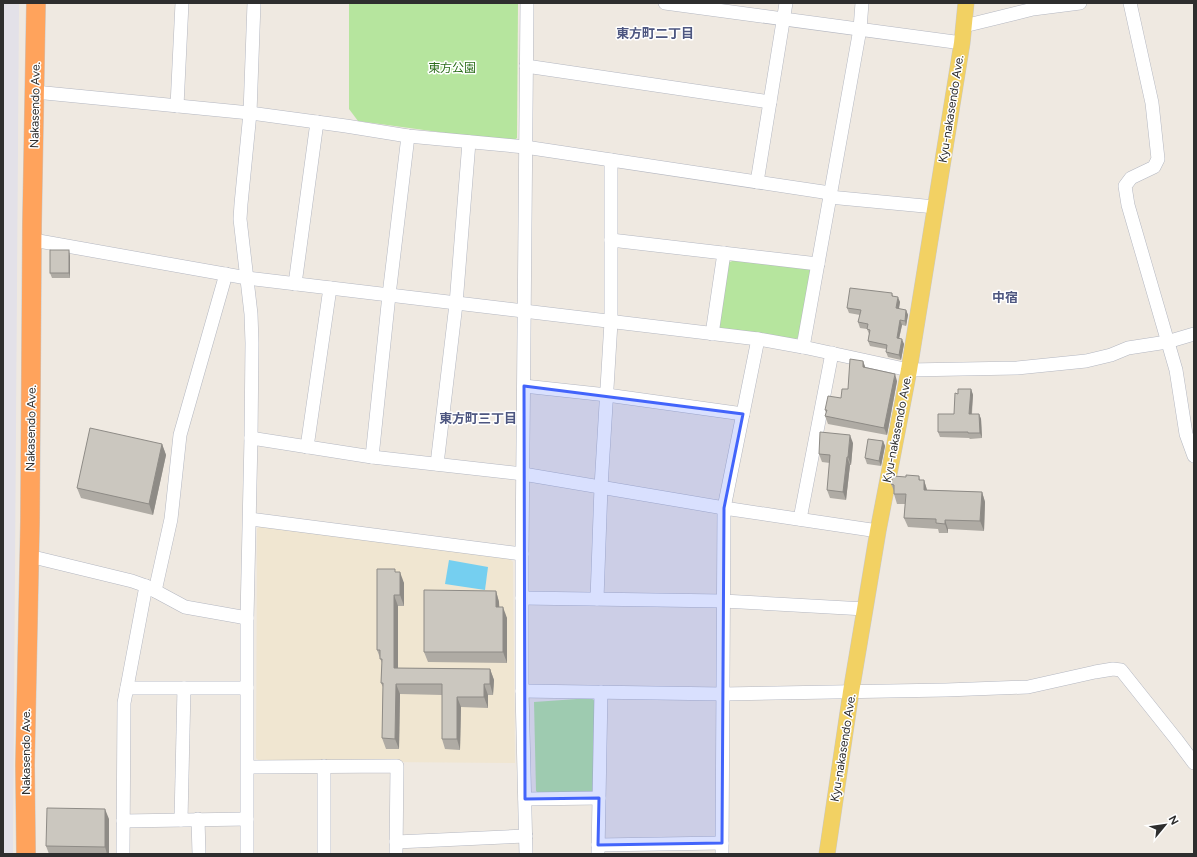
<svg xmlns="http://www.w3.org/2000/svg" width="1197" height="857" font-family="Figtree,'Noto Sans JP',sans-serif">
  <rect width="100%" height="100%" fill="#efe9e1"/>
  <path fill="#e3e1e8" d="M 3,3 L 19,3 L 13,854 L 3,854 Z"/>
  <path fill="#f0e6d1" d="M 261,525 L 510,559 L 513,562 L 515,763 L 259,761 L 256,758 L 257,529 Z"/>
  <g fill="#b6e59e">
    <path d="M 349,3 L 518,3 L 517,138 L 512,142 L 358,121 L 349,109 Z"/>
    <path d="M 735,260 L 812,269 L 802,334 L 795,340 L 723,332 L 718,327 L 727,263 Z"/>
    <path d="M 591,698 L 596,702 L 594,791 L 591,795 L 540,795 L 536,791 L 534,702 Z"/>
  </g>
  <path fill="#75cff0" d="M 449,560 L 488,567 L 485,590 L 445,584 Z"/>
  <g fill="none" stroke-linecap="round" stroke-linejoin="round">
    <defs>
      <g id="minor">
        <path d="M 665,3 L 962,43"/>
        <path d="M 1130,3 L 1152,103 L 1158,159 L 1154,167 L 1131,178 L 1125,186 L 1128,205 L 1176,370 L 1186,434 L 1194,456"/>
        <path d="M 964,26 L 1033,9 L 1080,3"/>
        <path d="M 526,66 L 770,102"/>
        <path d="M 35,92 L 250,113 L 346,126 L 408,136 L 525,147 L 830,193"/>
        <path d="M 177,106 L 182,3"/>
        <path d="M 757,182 L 786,3"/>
        <path d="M 829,197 L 935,207"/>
        <path d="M 33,240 L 247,278 L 758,339 L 803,347 L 909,370 L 1017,368 L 1086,361 L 1111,355 L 1128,348 L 1167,342 L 1194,334"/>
        <path d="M 611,240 L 818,264"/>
        <path d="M 295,284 L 317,122"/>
        <path d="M 712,334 L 724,253"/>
        <path d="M 803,347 L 860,29 L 862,3"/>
        <path d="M 524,386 L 607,395 L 743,414"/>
        <path d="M 251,438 L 372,457 L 523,474 L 724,508 L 878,531"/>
        <path d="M 307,447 L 330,288"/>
        <path d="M 372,457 L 389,295 L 408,136"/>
        <path d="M 437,464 L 456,304 L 469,142"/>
        <path d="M 250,519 L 522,554"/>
        <path d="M 800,519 L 832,353"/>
        <path d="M 29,556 L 132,581 L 146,586"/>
        <path d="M 155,591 L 171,519 L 180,435 L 226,274"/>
        <path d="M 522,598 L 723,601 L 865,609"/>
        <path d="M 597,599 L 601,487 L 611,322 L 611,160"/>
        <path d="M 127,688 L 247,688"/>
        <path d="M 522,691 L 723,694 L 946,690 L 1028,687 L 1095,672 L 1113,669 L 1121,670 L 1176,739 L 1194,763"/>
        <path d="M 324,766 L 324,854"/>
        <path d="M 248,767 L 397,766 L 396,854"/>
        <path d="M 525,799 L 599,798"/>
        <path d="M 198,819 L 199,854"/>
        <path d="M 181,820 L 184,688"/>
        <path d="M 123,821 L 247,819"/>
        <path d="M 396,842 L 526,836"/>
        <path d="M 598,845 L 722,843"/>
        <path d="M 123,854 L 124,703 L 146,586 L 185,607 L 247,618"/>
        <path d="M 247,854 L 247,618 L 251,438 L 252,343 L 251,314 L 240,219 L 241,204 L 250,113 L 254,3"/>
        <path d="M 526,854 L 522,691 L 522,554 L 527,3"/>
        <path d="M 598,854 L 601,692"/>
        <path d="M 722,854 L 724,508 L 758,339"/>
      </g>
      <path id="major" d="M 827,854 L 851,692 L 865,609 L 878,531 L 909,370 L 962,43 L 966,3"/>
      <path id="highway" d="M 26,854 L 25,765 L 30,522 L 32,224 L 36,3"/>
    </defs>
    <use href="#minor" stroke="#b4b7c1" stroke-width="14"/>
    <use href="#major" stroke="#c9c9c9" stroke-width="17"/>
    <use href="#highway" stroke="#c9c9c9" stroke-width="20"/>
    <use href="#minor" stroke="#fff" stroke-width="13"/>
    <use href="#major" stroke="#f2d163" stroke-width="16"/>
    <use href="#highway" stroke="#ffa35c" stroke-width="19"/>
  </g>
  <g fill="#afaba4">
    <path d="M 70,256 L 70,278 L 52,278 L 50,273 Z"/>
    <path d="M 892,293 L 893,296 L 900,302 L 899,309 L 906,310 L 908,315 L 906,326 L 902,325 L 899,339 L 904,344 L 901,360 L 888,357 L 886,352 L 886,349 L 870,346 L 868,341 L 869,334 L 867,329 L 860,328 L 858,322 L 860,315 L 849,313 L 847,308 Z"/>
    <path d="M 863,361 L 865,368 L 897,381 L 887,435 L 828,424 L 825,416 L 826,413 L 825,410 L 841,398 L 848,389 Z"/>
    <path d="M 971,389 L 973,395 L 972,414 L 979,414 L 981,419 L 982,438 L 970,439 L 969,438 L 940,437 L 938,432 L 954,414 L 958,394 Z"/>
    <path d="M 883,441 L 885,446 L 881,466 L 867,464 L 865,458 Z"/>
    <path d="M 853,443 L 851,465 L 850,465 L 846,500 L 830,498 L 827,490 L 830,463 L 822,462 L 819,454 Z"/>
    <path d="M 162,444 L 166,455 L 153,515 L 81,498 L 77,488 Z"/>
    <path d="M 919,476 L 920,480 L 924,480 L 927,490 L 982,492 L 985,502 L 984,531 L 948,529 L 948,533 L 939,533 L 938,529 L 908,527 L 904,518 L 905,504 L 897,504 L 894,494 L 894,491 L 891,484 L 906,477 Z"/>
    <path d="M 396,572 L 404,583 L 404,606 L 398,606 L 398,668 L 490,669 L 494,680 L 493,695 L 488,695 L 488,708 L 461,707 L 460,750 L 445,749 L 442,739 L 442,695 L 400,694 L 399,749 L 386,749 L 382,738 L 383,687 L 381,683 L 382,663 L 377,650 Z"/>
    <path d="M 496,591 L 499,602 L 499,607 L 507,618 L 507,663 L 428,662 L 424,652 Z"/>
    <path d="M 109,819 L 109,854 L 49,854 L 46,846 Z"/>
  </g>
  <g fill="#8e8b86">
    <path d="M 69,250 L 70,256 L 70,278 L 69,273 Z"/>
    <path d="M 898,297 L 900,302 L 898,313 L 896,308 Z"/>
    <path d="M 906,310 L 908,315 L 906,326 L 905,321 Z"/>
    <path d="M 900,320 L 902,325 L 898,343 L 897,338 Z"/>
    <path d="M 902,339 L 904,344 L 901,360 L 899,355 Z"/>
    <path d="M 863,361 L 866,369 L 863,367 Z"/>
    <path d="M 895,374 L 897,381 L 887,435 L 884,428 Z"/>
    <path d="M 971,389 L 973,395 L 971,419 L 969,414 Z"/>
    <path d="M 979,414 L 981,419 L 982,438 L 980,433 Z"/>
    <path d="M 850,435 L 853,443 L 851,465 L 848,457 Z"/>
    <path d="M 883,441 L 885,446 L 881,466 L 879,461 Z"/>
    <path d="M 162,444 L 166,455 L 153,515 L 149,504 Z"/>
    <path d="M 847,457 L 850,465 L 846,500 L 843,492 Z"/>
    <path d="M 924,480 L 927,490 L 924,490 Z"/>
    <path d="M 982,492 L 985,502 L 984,531 L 980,521 Z"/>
    <path d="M 945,520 L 948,529 L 948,533 L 945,524 Z"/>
    <path d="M 400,572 L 404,583 L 404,606 L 400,595 Z"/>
    <path d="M 496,591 L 499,602 L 500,618 L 496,607 Z"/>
    <path d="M 394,595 L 398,606 L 398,678 L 394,668 Z"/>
    <path d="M 503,607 L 507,618 L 507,663 L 503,652 Z"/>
    <path d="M 490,669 L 494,680 L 493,695 L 490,684 Z"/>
    <path d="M 396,684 L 400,694 L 399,749 L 395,739 Z"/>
    <path d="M 484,684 L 488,695 L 488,708 L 484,697 Z"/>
    <path d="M 457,697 L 461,707 L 460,750 L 457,739 Z"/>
    <path d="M 105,809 L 109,819 L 109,854 L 107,854 L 105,847 Z"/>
  </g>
  <g fill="#cbc7bf" stroke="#8e8b86">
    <rect x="50" y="250" width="19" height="23"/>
    <path d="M 850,288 L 892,293 L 892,296 L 898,297 L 896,308 L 906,310 L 905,321 L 900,320 L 897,338 L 902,339 L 899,355 L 886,352 L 887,345 L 868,341 L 870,330 L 867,329 L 868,324 L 858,322 L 861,310 L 847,308 Z"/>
    <path d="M 850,359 L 863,361 L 863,367 L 895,374 L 884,428 L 825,416 L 827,410 L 825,410 L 828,396 L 841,398 L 842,389 L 848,389 Z"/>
    <path d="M 958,389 L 971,389 L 969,414 L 979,414 L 980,433 L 968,433 L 968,432 L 938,432 L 938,414 L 954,414 L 955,393 L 958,394 Z"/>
    <path d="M 90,428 L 162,444 L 149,504 L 77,488 Z"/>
    <path d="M 820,432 L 850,435 L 848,457 L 847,457 L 843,492 L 827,490 L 830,455 L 819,454 Z"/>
    <path d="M 868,439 L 883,441 L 879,461 L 865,458 Z"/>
    <path d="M 906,475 L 919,476 L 919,480 L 924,480 L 924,490 L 982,492 L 980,521 L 945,520 L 945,524 L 936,523 L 936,519 L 904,518 L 906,494 L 894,494 L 894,485 L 891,484 L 893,476 L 906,477 Z"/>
    <path d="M 377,569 L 395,569 L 395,572 L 400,572 L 400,595 L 394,595 L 394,668 L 490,669 L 490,684 L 484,684 L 484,697 L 457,697 L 457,739 L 442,739 L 442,684 L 396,684 L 395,739 L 382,738 L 383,683 L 381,683 L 382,659 L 380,659 L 380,650 L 377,650 Z"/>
    <path d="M 424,590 L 496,591 L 496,607 L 503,607 L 503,652 L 424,652 Z"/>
    <path d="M 47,808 L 105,809 L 105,847 L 46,846 Z"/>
  </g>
  <path fill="#4264fb" fill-opacity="0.2" stroke="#4264fb" stroke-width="3" stroke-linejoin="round" d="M 524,386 L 743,414 L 724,508 L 722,843 L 598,845 L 599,798 L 525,799 Z"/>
  <g text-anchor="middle" stroke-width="3" stroke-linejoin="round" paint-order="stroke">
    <g font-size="12" fill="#2c6e1b" stroke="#fff">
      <text x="452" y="72">東方公園</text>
    </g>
    <g font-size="12" fill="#2e2e2e" stroke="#fff">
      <text transform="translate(35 105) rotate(-89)" y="4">Nakasendo Ave.</text>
      <text transform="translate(951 109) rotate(-81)" y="4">Kyu-nakasendo Ave.</text>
      <text transform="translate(31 428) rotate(-89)" y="4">Nakasendo Ave.</text>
      <text transform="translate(897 429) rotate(-79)" y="4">Kyu-nakasendo Ave.</text>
      <text transform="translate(843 748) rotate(-81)" y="4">Kyu-nakasendo Ave.</text>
      <text transform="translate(26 752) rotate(-90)" y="4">Nakasendo Ave.</text>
    </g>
    <g font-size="13" font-weight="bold" fill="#4d5680" stroke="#fff">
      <text x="655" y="38">東方町二丁目</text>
      <text x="1005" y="302">中宿</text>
      <text x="478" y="423">東方町三丁目</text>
    </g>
  </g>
  <rect width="1197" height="857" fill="none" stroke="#2e2e2e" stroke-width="8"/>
  <g transform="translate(1165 825) rotate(61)" stroke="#ffffff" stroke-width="3" paint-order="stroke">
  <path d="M0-3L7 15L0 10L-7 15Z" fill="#2e2e2e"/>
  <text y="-6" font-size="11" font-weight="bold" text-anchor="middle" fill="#2e2e2e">N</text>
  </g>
</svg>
